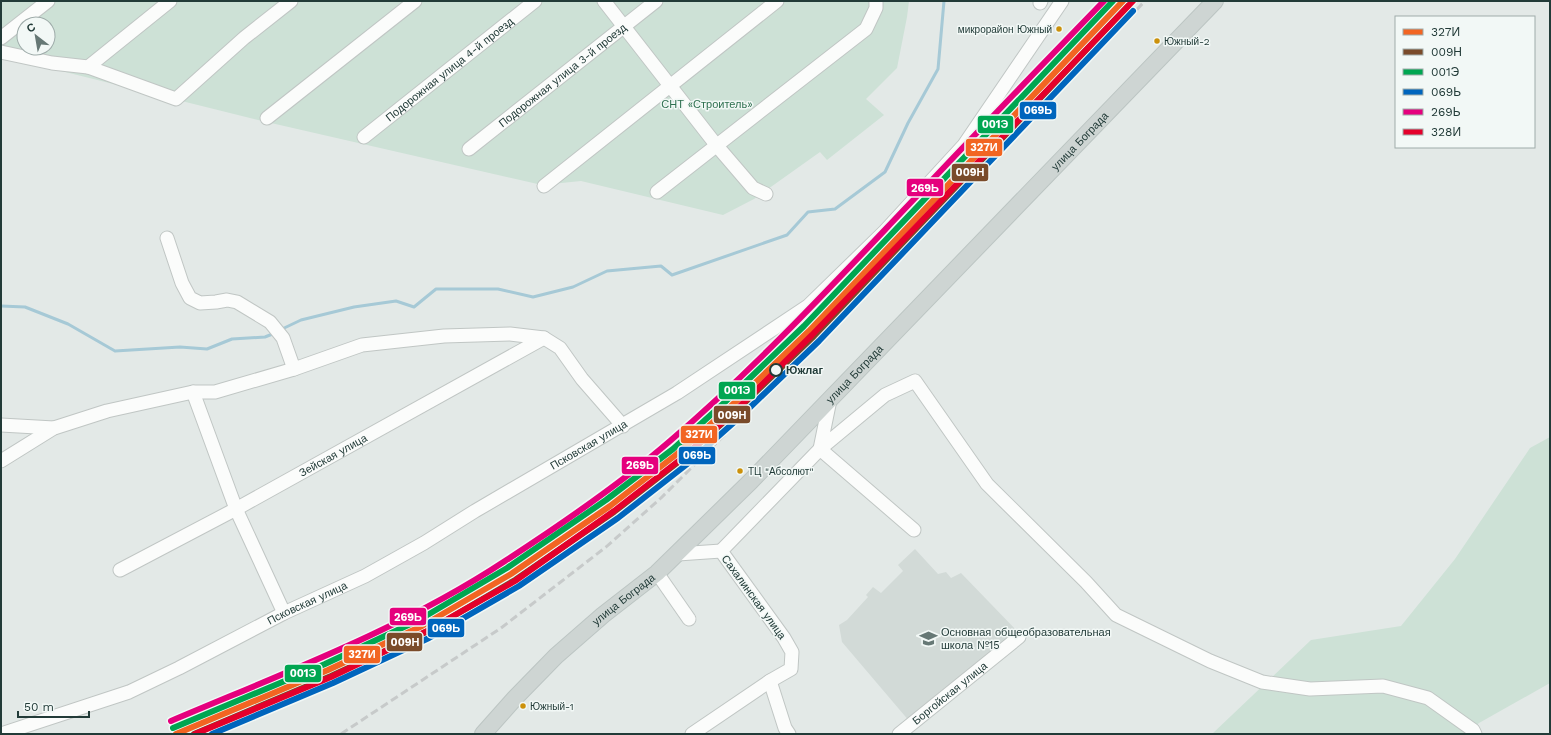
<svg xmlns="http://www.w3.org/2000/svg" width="1551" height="735" font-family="'Work Sans',sans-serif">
  <rect width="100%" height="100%" fill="#e3e9e7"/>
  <path fill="#d2dad7" d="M 915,549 L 938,574 L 946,572 L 951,578 L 961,573 L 1020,634 L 910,722 L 842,642 L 839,625 L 847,620 L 868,597 L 866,595 L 873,587 L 881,593 L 903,571 L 898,565 Z"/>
  <g fill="#cde1d6" fill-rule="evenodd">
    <path d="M 1,1 L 909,1 L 907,17 L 897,68 L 866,99 L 884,115 L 827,160 L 820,152 L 754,199 L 723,215 L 581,181 L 542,185 L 258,120 L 1,56 ZM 24,24 L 48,24 L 48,48 L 24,48 Z"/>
    <path d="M 1550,437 L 1550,683 L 1479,723 L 1467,734 L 1212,734 L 1311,640 L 1401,626 L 1455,559 L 1530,448 Z"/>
  </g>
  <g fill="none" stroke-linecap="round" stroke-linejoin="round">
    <g stroke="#a6c9d6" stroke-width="3">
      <path d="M 1,306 L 25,307 L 68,324 L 115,351 L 180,347 L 207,349 L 232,339 L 265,337 L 275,333"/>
      <path d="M 280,330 L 301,320 L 354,307 L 396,301 L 414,307 L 436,289 L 498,289 L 533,297 L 573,287 L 607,271 L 661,266 L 672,275 L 787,235 L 808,212 L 835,209 L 885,172 L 908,123 L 938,69 L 944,1"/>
    </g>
    <defs>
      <g id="minor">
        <path d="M 604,1 L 717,146 L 753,188 L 766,194"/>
        <path d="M 1040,3 L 1041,1"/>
        <path d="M 1,38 L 48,1"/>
        <path d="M 1,52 L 52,63 L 88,67 L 176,99 L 244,38 L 291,1"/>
        <path d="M 88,67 L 170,1"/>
        <path d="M 267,118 L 415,1"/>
        <path id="s1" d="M 364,137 L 535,1"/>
        <path id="s2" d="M 469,149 L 656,1"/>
        <path d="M 544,186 L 777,1"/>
        <path d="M 657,192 L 866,29 L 876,8 L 876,1"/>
        <path d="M 167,238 L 182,283 L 190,298 L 200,303 L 216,302 L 227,300 L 237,302 L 270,322 L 283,338 L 294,369"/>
        <path d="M 193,392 L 236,509 L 284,613"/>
        <path d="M 830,400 L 820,449 L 885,395 L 915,381 L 987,484 L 1086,582 L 1116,615 L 1210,661 L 1262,682 L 1310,689 L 1383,686 L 1428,698 L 1473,730 L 1475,734"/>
        <path d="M 1,425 L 54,428"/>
        <path d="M 1,461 L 54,428 L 107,411 L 193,392 L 215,392 L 294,369 L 362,345 L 444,336 L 510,334 L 544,338 L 560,348 L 582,379 L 623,426"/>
        <path d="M 678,554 L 721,551"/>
        <path id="s3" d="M 120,570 L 236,509 L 544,338"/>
        <path d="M 657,573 L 689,619"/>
        <path d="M 770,681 L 785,728 L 789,734"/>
        <path id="s4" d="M 1,734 L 129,692 L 179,668 L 284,613 L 365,576 L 424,543 L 475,511 L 677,393 L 808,306 L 885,231 L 964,145 L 1062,1"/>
        <path d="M 692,734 L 770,681 L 791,669 L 792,652 L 784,638 L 721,551 L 820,449 L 914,530"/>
        <path id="s5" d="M 899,734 L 1019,637"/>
      </g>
      <g id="major">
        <path id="s6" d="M 483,734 L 515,698 L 556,656 L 603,615 L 657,573 L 751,481 L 1215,1"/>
      </g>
    </defs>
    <use href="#minor" stroke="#c0c6c4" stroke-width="15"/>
    <use href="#major" stroke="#bcc5c3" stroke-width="18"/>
    <use href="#minor" stroke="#fbfcfb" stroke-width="13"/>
    <use href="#major" stroke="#ced5d3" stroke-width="16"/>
    <path stroke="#c7caca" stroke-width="3" stroke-dasharray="8 4" stroke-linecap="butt" d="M 341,734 L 501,628 L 606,547 L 661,498 L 819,341 L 1145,1"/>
    <defs>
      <path id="rail-1" d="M 176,734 L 328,670 L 422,626 L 511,574 L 610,506 L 677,454 L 730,407 L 809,331 L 1123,1"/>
      <path id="rail-2" d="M 194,734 L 331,676 L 426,632 L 515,580 L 614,512 L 681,460 L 735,412 L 814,336 L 1128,6"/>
      <path id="rail-3" d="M 173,728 L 325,664 L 419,620 L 507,568 L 606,500 L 673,449 L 725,402 L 804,326 L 1113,1"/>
      <path id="rail-4" d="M 212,734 L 333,683 L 429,638 L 519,586 L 618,518 L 686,465 L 740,417 L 819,341 L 1133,11"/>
      <path id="rail-5" d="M 171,721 C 284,673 402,629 505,561 C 562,524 619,485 670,441 C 759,365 837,280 917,196 C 979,130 1041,66 1104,1"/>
      <path id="rail-6" d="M 195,734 L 331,677 L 425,632 L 515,581 L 614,511 L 681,459 L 735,411 L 812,335 L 1133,1"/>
    </defs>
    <use href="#rail-1" stroke="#f2f8f6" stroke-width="9"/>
    <use href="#rail-2" stroke="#f2f8f6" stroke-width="9"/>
    <use href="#rail-3" stroke="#f2f8f6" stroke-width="9"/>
    <use href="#rail-4" stroke="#f2f8f6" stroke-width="9"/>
    <use href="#rail-5" stroke="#f2f8f6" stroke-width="9"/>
    <use href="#rail-6" stroke="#f2f8f6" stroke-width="9"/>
    <use href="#rail-1" stroke="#f26522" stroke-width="6"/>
    <use href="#rail-2" stroke="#7a4b2a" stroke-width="6"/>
    <use href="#rail-3" stroke="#00a651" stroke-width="6"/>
    <use href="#rail-4" stroke="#0065bd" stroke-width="6"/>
    <use href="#rail-5" stroke="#e5007d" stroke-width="6"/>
    <use href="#rail-6" stroke="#e4002b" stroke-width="6"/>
  </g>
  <defs>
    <symbol id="school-bare" viewBox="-9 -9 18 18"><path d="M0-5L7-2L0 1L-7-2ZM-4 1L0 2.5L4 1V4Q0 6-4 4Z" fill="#667875" stroke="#f2f8f6" stroke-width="2.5" paint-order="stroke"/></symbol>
  </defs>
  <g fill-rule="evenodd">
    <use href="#school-bare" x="916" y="626" width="25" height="25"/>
  </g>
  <g fill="#cc910b" stroke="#f2f8f6" stroke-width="1.5">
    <circle cx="1059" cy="29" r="3.5"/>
    <circle cx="1157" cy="41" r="3.5"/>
    <circle cx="740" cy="471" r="3.5"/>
    <circle cx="523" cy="706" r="3.5"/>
  </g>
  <circle fill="#f2f8f6" stroke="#223b38" stroke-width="2" cx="776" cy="370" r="6"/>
  <g text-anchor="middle" stroke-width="3" stroke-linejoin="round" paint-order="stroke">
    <g font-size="10" fill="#223b38" stroke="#f2f8f6" text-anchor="start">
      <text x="1052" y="33" text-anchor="end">микрорайон Южный</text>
      <text x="1164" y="45">Южный-2</text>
      <text x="748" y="475">ТЦ "Абсолют"</text>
      <text x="530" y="710">Южный-1</text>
    </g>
    <g font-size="11" fill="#223b38" stroke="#f2f8f6">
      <text dy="4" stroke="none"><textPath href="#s1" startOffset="109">Подорожная улица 4-й проезд</textPath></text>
      <text dy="4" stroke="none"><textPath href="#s2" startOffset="119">Подорожная улица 3-й проезд</textPath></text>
      <text dy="4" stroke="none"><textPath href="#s6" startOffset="842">улица Бограда</textPath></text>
      <text dy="4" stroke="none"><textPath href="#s6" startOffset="518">улица Бограда</textPath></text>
      <text dy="4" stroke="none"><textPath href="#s4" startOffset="657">Псковская улица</textPath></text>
      <text dy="4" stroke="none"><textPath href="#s3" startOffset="242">Зейская улица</textPath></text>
      <text transform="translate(754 597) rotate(54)" y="4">Сахалинская улица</text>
      <text dy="4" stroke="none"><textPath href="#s6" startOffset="195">улица Бограда</textPath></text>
      <text dy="4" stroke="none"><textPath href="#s4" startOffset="334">Псковская улица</textPath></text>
      <text dy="4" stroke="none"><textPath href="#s5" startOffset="65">Боргойская улица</textPath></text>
    </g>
    <g font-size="11" fill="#2f7050" stroke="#f2f8f6">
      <text x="707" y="108">СНТ «Строитель»</text>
    </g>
    <g font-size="11" font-weight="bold" fill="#223b38" stroke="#f2f8f6" text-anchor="start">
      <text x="786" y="374">Южлаг</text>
    </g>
    <g font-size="11" fill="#223b38" stroke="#f2f8f6" text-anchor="start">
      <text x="941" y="636">Основная общеобразовательная<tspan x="941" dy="13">школа №15</tspan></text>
    </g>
  </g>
  <g stroke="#f2f8f6" stroke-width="1.5">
    <rect x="1019" y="101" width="38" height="19" rx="4" fill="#0065bd"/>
    <rect x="977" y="115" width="37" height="19" rx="4" fill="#00a651"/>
    <rect x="965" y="138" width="38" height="19" rx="4" fill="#f26522"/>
    <rect x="951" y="163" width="38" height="19" rx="4" fill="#7a4b2a"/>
    <rect x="906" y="178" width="38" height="19" rx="4" fill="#e5007d"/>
    <rect x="718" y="381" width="38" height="19" rx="4" fill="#00a651"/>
    <rect x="713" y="405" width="38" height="19" rx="4" fill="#7a4b2a"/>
    <rect x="680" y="425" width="38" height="19" rx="4" fill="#f26522"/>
    <rect x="678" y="446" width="38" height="19" rx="4" fill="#0065bd"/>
    <rect x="621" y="456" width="38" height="19" rx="4" fill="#e5007d"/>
    <rect x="389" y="607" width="38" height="19" rx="4" fill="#e5007d"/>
    <rect x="427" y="618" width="38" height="20" rx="4" fill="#0065bd"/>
    <rect x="386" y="632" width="37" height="20" rx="4" fill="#7a4b2a"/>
    <rect x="343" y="645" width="38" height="19" rx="4" fill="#f26522"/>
    <rect x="284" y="664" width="38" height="19" rx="4" fill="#00a651"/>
  </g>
  <g font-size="11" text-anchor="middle" font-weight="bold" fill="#fff">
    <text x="1038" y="114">069Ь</text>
    <text x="995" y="128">001Э</text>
    <text x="984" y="151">327И</text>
    <text x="970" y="176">009Н</text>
    <text x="925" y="192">269Ь</text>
    <text x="737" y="394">001Э</text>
    <text x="732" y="419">009Н</text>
    <text x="699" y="438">327И</text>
    <text x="697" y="459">069Ь</text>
    <text x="640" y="469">269Ь</text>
    <text x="408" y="621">269Ь</text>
    <text x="446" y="632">069Ь</text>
    <text x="405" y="646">009Н</text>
    <text x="362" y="658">327И</text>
    <text x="303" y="677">001Э</text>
  </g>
  <rect width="1551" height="735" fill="none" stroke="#223b38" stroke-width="4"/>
  <rect x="1395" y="16" width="140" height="132" fill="#f2f8f6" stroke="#9facaa"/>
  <rect x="1403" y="29" width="20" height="6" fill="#f26522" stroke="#9facaa"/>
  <text x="1431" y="36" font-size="12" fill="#223b38">327И</text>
  <rect x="1403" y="49" width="20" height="6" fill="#7a4b2a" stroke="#9facaa"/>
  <text x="1431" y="56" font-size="12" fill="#223b38">009Н</text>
  <rect x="1403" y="69" width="20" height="6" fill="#00a651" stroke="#9facaa"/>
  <text x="1431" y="76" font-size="12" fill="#223b38">001Э</text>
  <rect x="1403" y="89" width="20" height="6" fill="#0065bd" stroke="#9facaa"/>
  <text x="1431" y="96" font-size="12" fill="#223b38">069Ь</text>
  <rect x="1403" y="109" width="20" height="6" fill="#e5007d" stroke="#9facaa"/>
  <text x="1431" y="116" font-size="12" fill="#223b38">269Ь</text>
  <rect x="1403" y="129" width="20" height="6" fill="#e4002b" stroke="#9facaa"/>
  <text x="1431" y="136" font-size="12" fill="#223b38">328И</text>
  <g transform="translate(36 36) rotate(329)"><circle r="19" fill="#f2f8f6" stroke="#9facaa"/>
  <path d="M0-3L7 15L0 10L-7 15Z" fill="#667875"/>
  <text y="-6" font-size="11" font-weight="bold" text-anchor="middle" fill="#223b38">С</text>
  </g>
  <path d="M18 711v6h71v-6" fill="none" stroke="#223b38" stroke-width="2"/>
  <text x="24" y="711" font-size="12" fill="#223b38" stroke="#f2f8f6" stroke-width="3" paint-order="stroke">50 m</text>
</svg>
